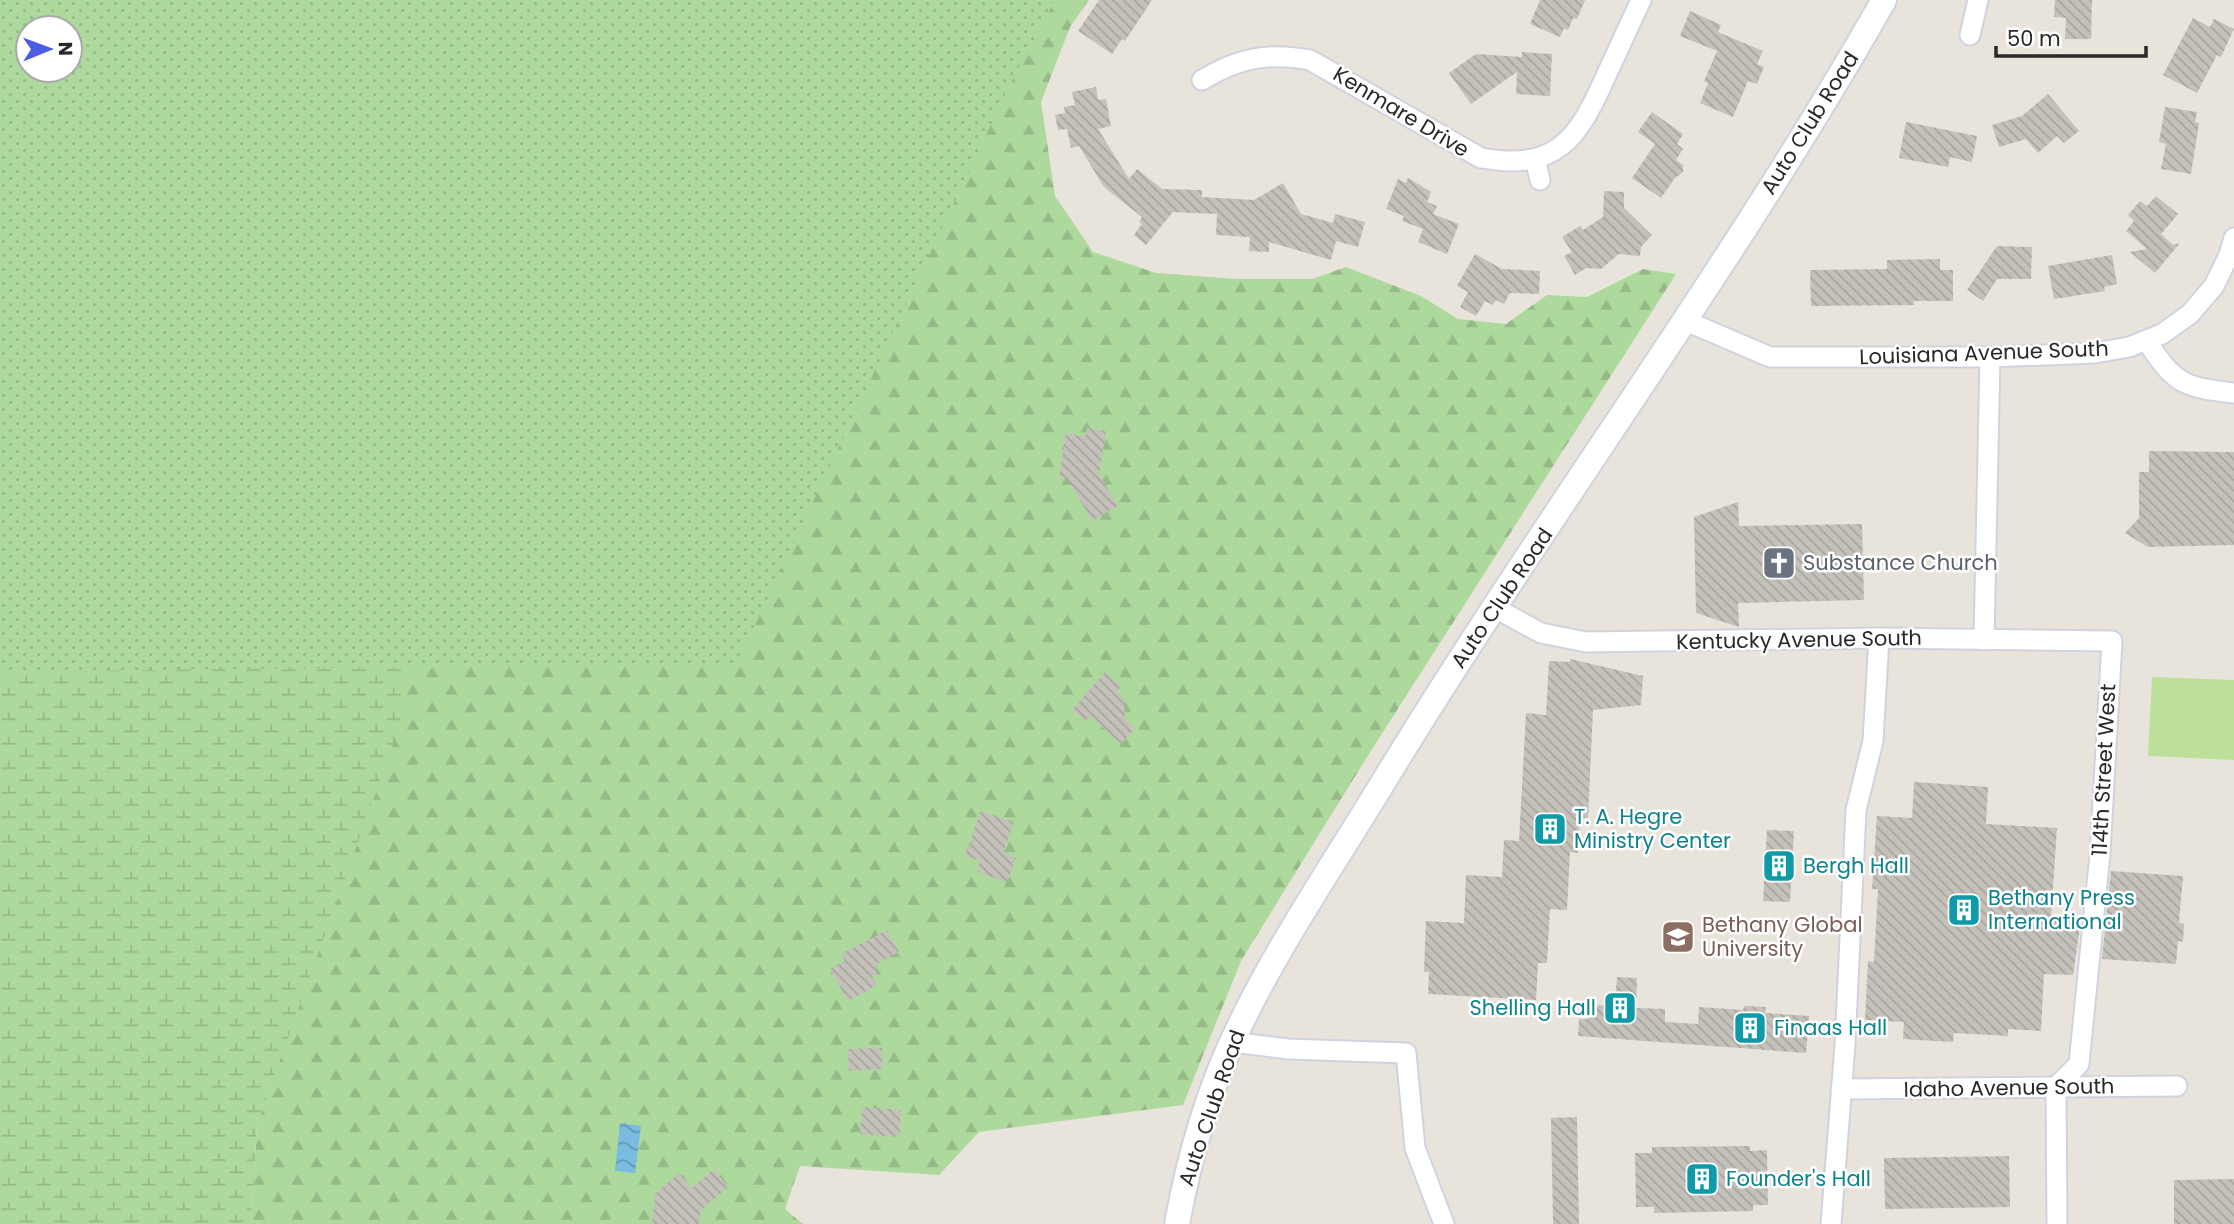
<svg xmlns="http://www.w3.org/2000/svg" width="2234" height="1224" font-family="Poppins,sans-serif">
  <defs>
    <pattern id="forest-firs" width="22" height="20" patternUnits="userSpaceOnUse" patternTransform="scale(1.75)"><rect width="22" height="20" fill="#add99d"/><path d="M5 1l3.5 6h-7zM16 11l3.5 6h-7z" fill="#95ba87"/></pattern>
    <pattern id="wetland-marsh" width="20" height="14" patternUnits="userSpaceOnUse" patternTransform="scale(1.75)"><rect width="20" height="14" fill="#add99d"/><path d="M1 5h8M5 5V1M11 12h8M15 12V8" fill="none" stroke="#95ba87"/></pattern>
    <pattern id="park-dots" width="8" height="8" patternUnits="userSpaceOnUse" patternTransform="scale(1.75)"><rect width="8" height="8" fill="#add99d"/><path d="M2 2h.1M6 6h.1" fill="none" stroke="#95ba87" stroke-width="1.8" stroke-linecap="round"/></pattern>
    <pattern id="water-waves" width="16" height="10" patternUnits="userSpaceOnUse" patternTransform="scale(1.75)"><rect width="16" height="10" fill="#79bce0"/><path d="M0 5q4-4 8 0t8 0" fill="none" stroke="#6399b6"/></pattern>
    <pattern id="building-back-hatch" width="6" height="6" patternUnits="userSpaceOnUse" patternTransform="scale(1.75)"><rect width="6" height="6" fill="#c4c0ba"/><path d="M-1 5l2 2M0 0l6 6M5-1l2 2" fill="none" stroke="#a8a5a0"/></pattern>
  </defs>
  <rect width="100%" height="100%" fill="#e9e4db"/>
  <path fill="url(#forest-firs)" d="M 622,0 L 1089,0 L 1070,27 L 1041,102 L 1055,196 L 1093,252 L 1156,273 L 1237,279 L 1312,279 L 1346,267 L 1421,296 L 1458,319 L 1506,324 L 1547,295 L 1587,297 L 1643,269 L 1676,274 L 1367,757 L 1241,961 L 1183,1105 L 979,1132 L 939,1175 L 800,1166 L 785,1209 L 803,1224 L 251,1224 L 257,1124 L 326,926 L 411,510 Z"/>
  <path fill="url(#wetland-marsh)" fill-rule="evenodd" d="M 0,0 L 622,0 L 411,510 L 400,725 L 257,1124 L 251,1224 L 0,1224 ZM 28,28 L 70,28 L 70,70 L 28,70 Z"/>
  <path fill="url(#park-dots)" fill-rule="evenodd" d="M 0,0 L 1055,0 L 1010,84 L 737,663 L 0,672 ZM 28,28 L 70,28 L 70,70 L 28,70 Z"/>
  <path fill="#bce09a" d="M 2152,677 L 2234,680 L 2234,760 L 2148,756 Z"/>
  <path fill="url(#water-waves)" d="M 620,1123 L 641,1126 L 635,1173 L 615,1171 Z"/>
  <g fill="url(#building-back-hatch)">
    <path d="M 1099,0 L 1152,0 L 1125,41 L 1122,39 L 1112,54 L 1078,31 Z"/>
    <path d="M 1540,0 L 1585,0 L 1577,19 L 1573,18 L 1568,30 L 1564,28 L 1560,37 L 1530,24 Z"/>
    <path d="M 2055,0 L 2092,0 L 2091,39 L 2065,39 L 2066,18 L 2054,17 Z"/>
    <path d="M 1690,11 L 1721,25 L 1718,32 L 1763,51 L 1757,64 L 1764,67 L 1757,84 L 1748,81 L 1733,117 L 1700,103 L 1708,83 L 1704,81 L 1717,51 L 1680,36 Z"/>
    <path d="M 2193,18 L 2210,27 L 2214,19 L 2234,29 L 2221,57 L 2217,55 L 2197,93 L 2163,75 Z"/>
    <path d="M 1522,52 L 1552,54 L 1550,96 L 1516,94 L 1517,72 L 1471,104 L 1449,73 L 1476,54 L 1522,57 Z"/>
    <path d="M 1096,87 L 1098,100 L 1106,99 L 1111,126 L 1098,129 L 1129,179 L 1137,169 L 1162,189 L 1202,190 L 1202,197 L 1254,200 L 1283,183 L 1301,214 L 1333,223 L 1335,214 L 1365,222 L 1358,247 L 1336,241 L 1331,260 L 1269,242 L 1269,252 L 1249,251 L 1250,237 L 1216,235 L 1217,214 L 1173,212 L 1146,245 L 1134,235 L 1142,224 L 1139,222 L 1142,217 L 1104,187 L 1079,146 L 1071,148 L 1067,129 L 1058,130 L 1055,115 L 1065,113 L 1064,107 L 1075,105 L 1072,92 Z"/>
    <path d="M 2048,94 L 2079,131 L 2064,143 L 2057,136 L 2038,153 L 2026,139 L 1999,147 L 1992,125 L 2022,116 Z"/>
    <path d="M 2165,107 L 2197,112 L 2195,122 L 2199,123 L 2191,174 L 2161,169 L 2166,144 L 2159,142 Z"/>
    <path d="M 1652,112 L 1683,134 L 1677,144 L 1683,149 L 1676,160 L 1683,165 L 1683,172 L 1675,178 L 1661,198 L 1632,178 L 1655,144 L 1638,132 Z"/>
    <path d="M 1906,122 L 1977,136 L 1972,162 L 1950,157 L 1948,167 L 1899,158 Z"/>
    <path d="M 1408,178 L 1431,192 L 1427,202 L 1437,206 L 1433,214 L 1459,224 L 1447,254 L 1418,242 L 1423,229 L 1402,221 L 1404,216 L 1386,209 L 1398,179 L 1406,183 Z"/>
    <path d="M 1604,191 L 1624,192 L 1624,208 L 1652,235 L 1641,247 L 1640,256 L 1619,254 L 1601,269 L 1586,268 L 1575,275 L 1564,256 L 1572,252 L 1562,237 L 1580,226 L 1583,230 L 1603,217 Z"/>
    <path d="M 2156,196 L 2178,214 L 2161,234 L 2173,245 L 2180,243 L 2155,273 L 2130,252 L 2147,249 L 2126,231 L 2134,221 L 2128,215 L 2140,201 L 2147,206 Z"/>
    <path d="M 1997,246 L 2032,247 L 2031,279 L 1997,279 L 1983,301 L 1967,290 Z"/>
    <path d="M 1475,254 L 1502,269 L 1540,271 L 1539,294 L 1510,293 L 1504,304 L 1496,300 L 1493,305 L 1485,301 L 1476,316 L 1460,307 L 1468,292 L 1457,286 Z"/>
    <path d="M 2112,255 L 2117,284 L 2104,287 L 2105,291 L 2054,299 L 2048,266 Z"/>
    <path d="M 1940,259 L 1940,270 L 1953,270 L 1953,301 L 1914,301 L 1914,305 L 1811,306 L 1810,270 L 1887,269 L 1887,260 Z"/>
    <path d="M 1087,428 L 1106,431 L 1099,474 L 1118,506 L 1092,521 L 1067,478 L 1059,477 L 1066,433 L 1085,437 Z"/>
    <path d="M 2149,451 L 2234,452 L 2234,545 L 2148,547 L 2125,533 L 2139,518 L 2139,472 L 2149,472 Z"/>
    <path d="M 1738,502 L 1739,526 L 1862,524 L 1864,600 L 1738,603 L 1739,627 L 1696,613 L 1694,517 Z"/>
    <path d="M 1570,659 L 1643,676 L 1641,705 L 1593,710 L 1588,818 L 1580,818 L 1578,853 L 1570,852 L 1567,910 L 1550,909 L 1547,963 L 1538,963 L 1536,1000 L 1428,994 L 1429,972 L 1424,972 L 1426,921 L 1464,923 L 1466,875 L 1502,877 L 1504,840 L 1519,841 L 1526,713 L 1546,715 L 1549,661 L 1570,662 Z"/>
    <path d="M 1105,672 L 1121,687 L 1116,692 L 1124,699 L 1125,719 L 1135,728 L 1121,744 L 1090,716 L 1085,721 L 1072,710 Z"/>
    <path d="M 1914,782 L 1988,787 L 1986,824 L 2057,828 L 2051,918 L 2081,920 L 2073,975 L 2044,974 L 2041,1031 L 2008,1029 L 2008,1036 L 1954,1033 L 1953,1042 L 1903,1039 L 1904,1022 L 1865,1020 L 1868,961 L 1874,962 L 1878,889 L 1872,889 L 1877,816 L 1912,818 Z"/>
    <path d="M 981,811 L 1014,822 L 1003,853 L 1016,858 L 1007,882 L 977,872 L 980,861 L 965,856 Z"/>
    <path d="M 1767,830 L 1794,831 L 1790,902 L 1763,901 Z"/>
    <path d="M 2111,871 L 2183,876 L 2179,923 L 2184,924 L 2183,942 L 2178,941 L 2176,964 L 2102,959 Z"/>
    <path d="M 887,930 L 899,952 L 875,965 L 879,973 L 872,976 L 877,985 L 848,1001 L 830,969 L 845,961 L 841,954 Z"/>
    <path d="M 1617,977 L 1637,978 L 1636,1008 L 1665,1009 L 1665,1022 L 1698,1024 L 1699,1007 L 1743,1010 L 1744,1006 L 1766,1007 L 1765,1013 L 1809,1016 L 1806,1053 L 1578,1036 L 1579,1019 L 1588,1019 L 1589,1005 L 1615,1006 Z"/>
    <path d="M 882,1048 L 883,1069 L 849,1071 L 848,1049 Z"/>
    <path d="M 862,1107 L 901,1110 L 899,1137 L 860,1134 Z"/>
    <path d="M 1577,1117 L 1579,1224 L 1553,1224 L 1551,1118 Z"/>
    <path d="M 1750,1146 L 1750,1151 L 1767,1150 L 1768,1205 L 1753,1205 L 1753,1211 L 1654,1213 L 1654,1207 L 1636,1207 L 1635,1153 L 1652,1153 L 1652,1147 Z"/>
    <path d="M 2009,1156 L 2010,1207 L 1885,1209 L 1884,1158 Z"/>
    <path d="M 714,1169 L 728,1187 L 700,1211 L 699,1224 L 652,1224 L 655,1194 L 679,1173 L 692,1188 Z"/>
    <path d="M 2234,1179 L 2234,1224 L 2174,1224 L 2174,1180 Z"/>
  </g>
  <g fill="none" stroke-linecap="round" stroke-linejoin="round">
    <defs>
      <g id="minor">
        <path d="M 1970,35 L 1978,0"/>
        <path d="M 1202,80 C 1238,58 1269,52 1310,60 L 1481,158 C 1555,171 1577,141 1605,78 C 1617,52 1629,26 1641,0"/>
        <path d="M 1535,159 L 1540,180"/>
        <path d="M 1686,321 L 1770,357 L 1990,357 L 2095,353 L 2129,347 L 2162,334 L 2190,314 L 2214,286 L 2229,255 L 2234,238"/>
        <path d="M 2146,340 C 2175,384 2182,387 2234,393"/>
        <path d="M 1495,608 L 1541,633 L 1586,642 L 1879,638 L 2112,641 L 2100,854 L 2079,1064 L 2056,1087 L 2057,1224"/>
        <path d="M 1984,640 L 1990,357"/>
        <path d="M 1233,1042 L 1288,1049 L 1406,1053 L 1415,1148 L 1444,1224"/>
        <path d="M 1841,1089 L 2177,1086"/>
        <path d="M 1831,1224 L 1845,1045 L 1856,810 L 1873,741 L 1879,638"/>
      </g>
      <path id="tertiary" d="M 1177,1224 C 1189,1158 1209,1088 1239,1027 C 1280,942 1335,862 1384,781 C 1545,517 1731,269 1884,0"/>
    </defs>
    <use href="#minor" stroke="#d0d2df" stroke-width="23"/>
    <use href="#tertiary" stroke="#d0d2df" stroke-width="28"/>
    <use href="#minor" stroke="#fff" stroke-width="19"/>
    <use href="#tertiary" stroke="#fff" stroke-width="24"/>
  </g>
  <defs>
    <symbol id="church-square" viewBox="-11 -11 22 22"><rect x="-9" y="-9" width="18" height="18" rx="4" fill="#6b7280" stroke="#fff"/><path d="M-1.2-6h2.4v3.5h3.3v2.4h-3.3V6h-2.4V-.1h-3.3v-2.4h3.3Z" fill="#fff"/></symbol>
    <symbol id="building-square" viewBox="-11 -11 22 22"><rect x="-9" y="-9" width="18" height="18" rx="4" fill="#0f9aa8" stroke="#fff"/><path d="M-4-6H4V6H1V3H-1V6H-4ZM-2.5-4.3h1.7v1.8h-1.7ZM.8-4.3h1.7v1.8H.8ZM-2.5-1h1.7V.8h-1.7ZM.8-1h1.7V.8H.8Z" fill="#fff"/></symbol>
    <symbol id="university-square" viewBox="-11 -11 22 22"><rect x="-9" y="-9" width="18" height="18" rx="4" fill="#8d6e63" stroke="#fff"/><path d="M0-5L7-2L0 1L-7-2ZM-4 1L0 2.5L4 1V4Q0 6-4 4Z" fill="#fff"/></symbol>
  </defs>
  <g fill-rule="evenodd">
    <use href="#church-square" x="1760" y="544" width="38" height="38"/>
    <use href="#building-square" x="1531" y="810" width="38" height="38"/>
    <use href="#building-square" x="1760" y="847" width="38" height="38"/>
    <use href="#building-square" x="1945" y="891" width="38" height="38"/>
    <use href="#university-square" x="1659" y="918" width="38" height="38"/>
    <use href="#building-square" x="1601" y="989" width="38" height="38"/>
    <use href="#building-square" x="1731" y="1009" width="38" height="38"/>
    <use href="#building-square" x="1683" y="1160" width="38" height="38"/>
  </g>
  <g text-anchor="middle" stroke-width="5" stroke-linejoin="round" paint-order="stroke">
    <g font-size="21" fill="#282828" stroke="#fff">
      <text transform="translate(1401 112) rotate(31)" y="7">Kenmare Drive</text>
      <text transform="translate(1810 123) rotate(-58)" y="7">Auto Club Road</text>
      <text transform="translate(1984 353) rotate(-2)" y="7">Louisiana Avenue South</text>
      <text transform="translate(1502 598) rotate(-56)" y="7">Auto Club Road</text>
      <text transform="translate(1799 640) rotate(-1)" y="7">Kentucky Avenue South</text>
      <text transform="translate(2104 770) rotate(-87)" y="7">114th Street West</text>
      <text transform="translate(2009 1088) rotate(-1)" y="7">Idaho Avenue South</text>
      <text transform="translate(1212 1108) rotate(-71)" y="7">Auto Club Road</text>
    </g>
    <g font-size="21" fill="#5b616d" stroke="#fff" text-anchor="start">
      <text x="1803" y="570">Substance Church</text>
    </g>
    <g font-size="21" fill="#0d838f" stroke="#fff" text-anchor="start">
      <text x="1574" y="824">T. A. Hegre<tspan x="1574" dy="24">Ministry Center</tspan></text>
      <text x="1803" y="873">Bergh Hall</text>
      <text x="1988" y="905">Bethany Press<tspan x="1988" dy="24">International</tspan></text>
      <text x="1596" y="1015" text-anchor="end">Shelling Hall</text>
      <text x="1774" y="1035">Finaas Hall</text>
      <text x="1726" y="1186">Founder's Hall</text>
    </g>
    <g font-size="21" fill="#785e54" stroke="#fff" text-anchor="start">
      <text x="1702" y="932">Bethany Global<tspan x="1702" dy="24">University</tspan></text>
    </g>
  </g>
  <g transform="translate(49 49) rotate(89)"><circle r="33" fill="#ffffff" stroke="#a9a9a9" stroke-width="2"/>
  <path d="M0-5L12 26L0 18L-12 26Z" fill="#4c5ce4"/>
  <text y="-10" font-size="19" font-weight="bold" text-anchor="middle" fill="#282828">N</text>
  </g>
  <path d="M1996 46v10h150v-10" fill="none" stroke="#282828" stroke-width="3.5"/>
  <text x="2007" y="46" font-size="21" fill="#282828" stroke="#ffffff" stroke-width="5" paint-order="stroke">50 m</text>
</svg>
